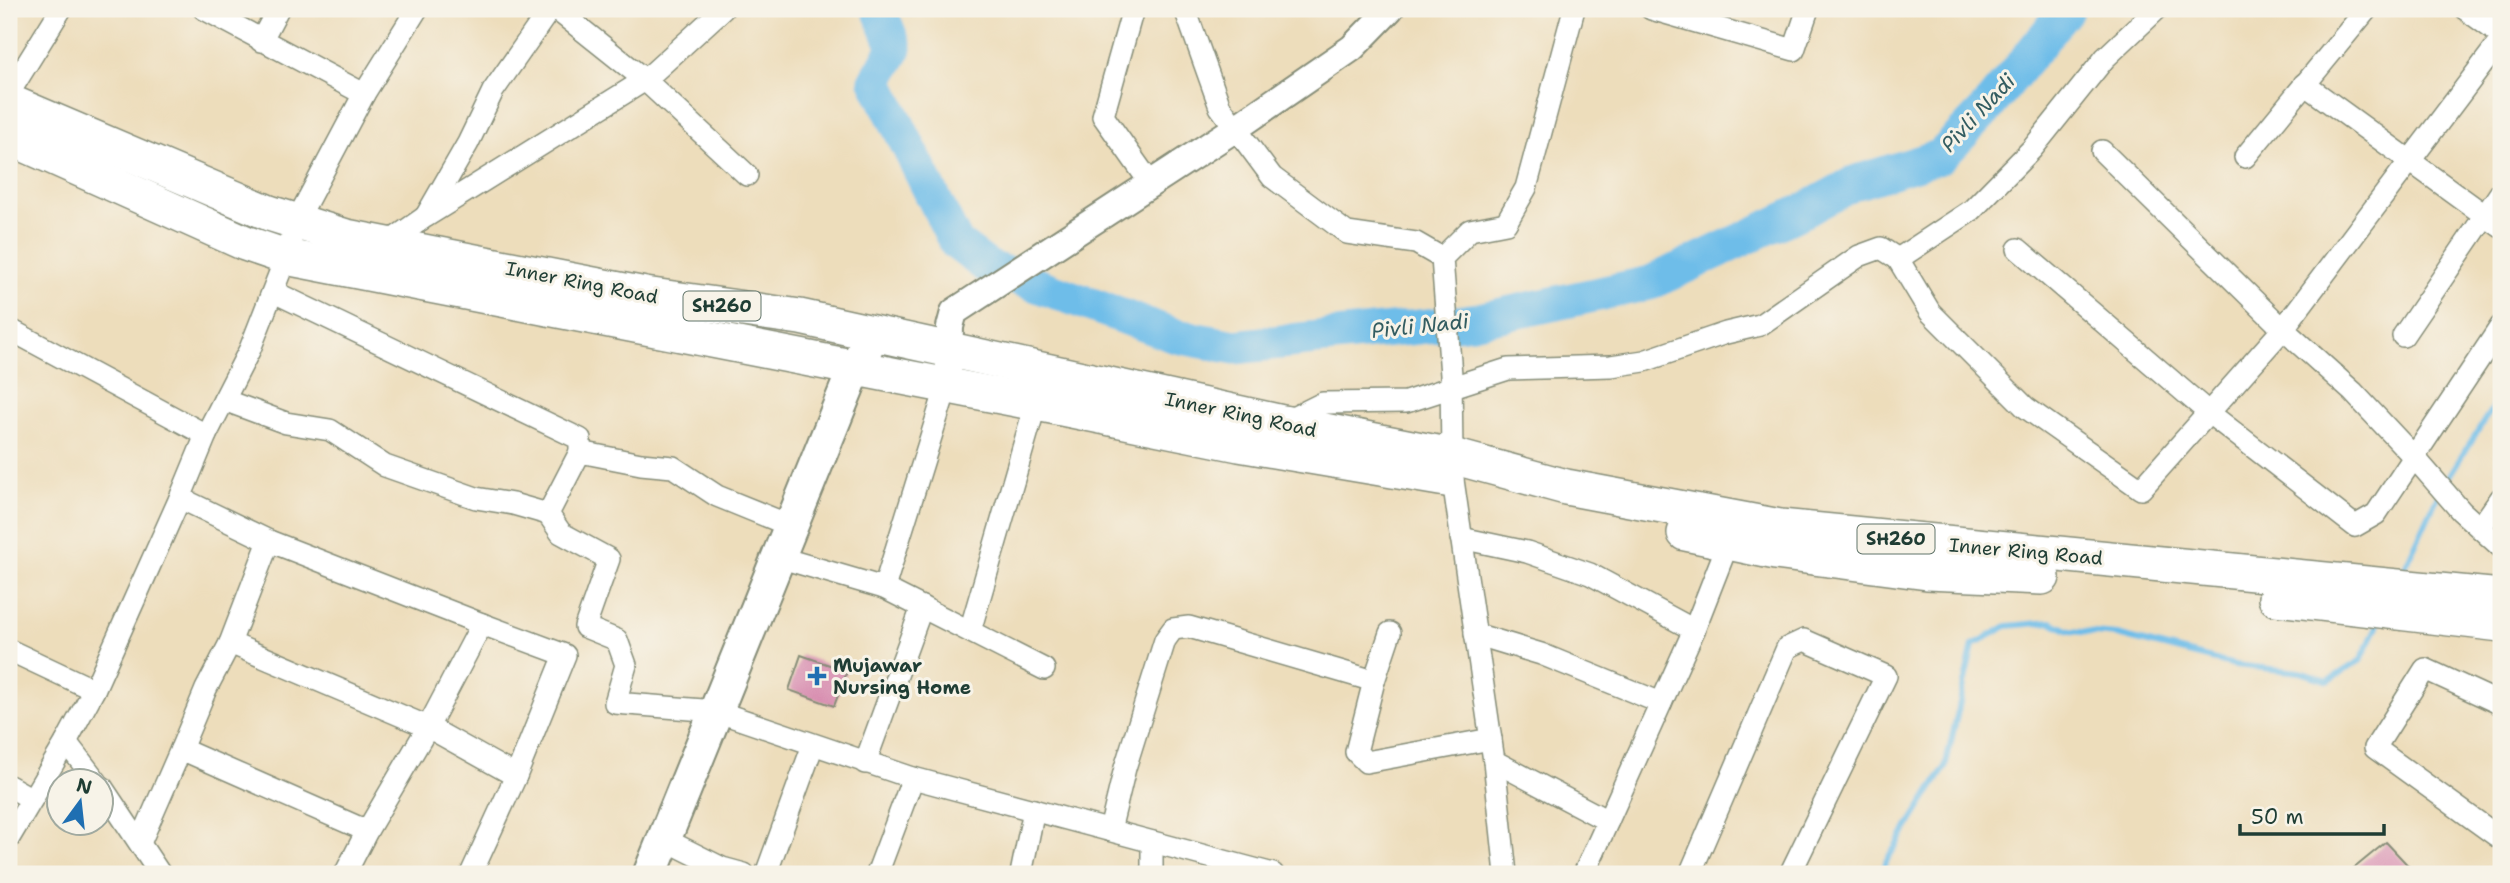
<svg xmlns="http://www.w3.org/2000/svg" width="2510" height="883" font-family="'Shantell Sans',sans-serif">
  <rect width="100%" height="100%" fill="#f7f3e8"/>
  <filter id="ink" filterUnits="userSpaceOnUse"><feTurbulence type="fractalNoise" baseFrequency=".0143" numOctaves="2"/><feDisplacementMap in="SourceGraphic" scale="14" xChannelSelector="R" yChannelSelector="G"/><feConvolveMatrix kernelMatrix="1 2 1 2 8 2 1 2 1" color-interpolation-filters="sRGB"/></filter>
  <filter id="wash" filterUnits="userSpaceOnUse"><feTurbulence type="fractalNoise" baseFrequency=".00686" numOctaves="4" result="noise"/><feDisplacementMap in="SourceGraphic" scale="28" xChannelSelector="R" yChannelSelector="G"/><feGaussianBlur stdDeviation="1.57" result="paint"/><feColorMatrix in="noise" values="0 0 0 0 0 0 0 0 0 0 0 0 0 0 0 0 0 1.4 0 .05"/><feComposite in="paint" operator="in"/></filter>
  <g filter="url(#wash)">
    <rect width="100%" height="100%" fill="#edddbb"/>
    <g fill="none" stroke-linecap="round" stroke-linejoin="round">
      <g stroke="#6ebde9" stroke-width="6">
        <path d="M 2444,484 L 2501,394"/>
        <path d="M 2401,576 L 2439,493"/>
        <path d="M 1881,874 L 1887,860 L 1945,768 L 1973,645 L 2007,626 L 2051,622 L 2070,631 L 2117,635 L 2235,665 L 2300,672 L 2328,681 L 2361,660 L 2380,620"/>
      </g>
      <path stroke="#6ebde9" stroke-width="35" d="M 879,9 L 895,48 L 876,81 L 956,243 L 988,267 L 1176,336 L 1235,347 L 1473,321 L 1650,283 L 1807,209 L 1854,183 L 1941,156 L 1987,108 L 2067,9"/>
    </g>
    <g id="blocks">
      <g fill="#d88fb1">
        <path d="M 801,655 L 847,671 L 834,706 L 789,690 Z"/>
        <path d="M 2386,842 L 2416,874 L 2347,874 Z"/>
      </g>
    </g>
  </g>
  <g filter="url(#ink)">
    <use href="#blocks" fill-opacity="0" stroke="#868d78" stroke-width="2"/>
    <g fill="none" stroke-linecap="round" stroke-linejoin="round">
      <defs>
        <g id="minor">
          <path d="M 204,9 L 364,94"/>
          <path d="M 556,9 L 645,80 L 747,175"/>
          <path d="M 1133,9 L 1103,116 L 1151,184"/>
          <path d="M 1185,9 L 1220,107 L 1272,177 L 1347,233 L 1416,243 L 1442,258"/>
          <path d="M 1651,9 L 1794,50 L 1808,9"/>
          <path d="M 2465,9 L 2501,35"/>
          <path d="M 261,41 L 278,9"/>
          <path d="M 2304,84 L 2501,227"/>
          <path d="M 9,93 L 61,9"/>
          <path d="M 2102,151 L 2283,329 L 2353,392 L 2414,457 L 2501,326"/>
          <path d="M 2245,157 L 2367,9"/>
          <path d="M 426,216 L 468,143 L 493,91 L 550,9"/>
          <path d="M 385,245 L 425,217 L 645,80 L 723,9"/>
          <path d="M 2018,249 L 2209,413 L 2355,526 L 2376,514 L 2414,457 L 2461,511 L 2501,547"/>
          <path d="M 1898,259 L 1972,210 L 2032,149 L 2105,58 L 2157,9"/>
          <path d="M 274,292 L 580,439 L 580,452"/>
          <path d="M 9,329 L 206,435"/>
          <path d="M 2403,336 L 2501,192"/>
          <path d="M 947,385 L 884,588 L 1044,669"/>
          <path d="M 224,400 L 286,423 L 330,430 L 385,466 L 476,498 L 513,504 L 548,514 L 580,452 L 641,464 L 673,467 L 717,496 L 791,526"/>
          <path d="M 1285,422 L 1323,403 L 1406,402 L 1508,369 L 1611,366 L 1644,361 L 1726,333 L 1760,325 L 1859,256 L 1881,248 L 1898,259 L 1930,312 L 2025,407 L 2141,489 L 2283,329 L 2501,40"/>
          <path d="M 1452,456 L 1451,375 L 1442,258 L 1470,230 L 1506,223 L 1526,188 L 1574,9"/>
          <path d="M 1453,480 L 1494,761 L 1506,874"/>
          <path d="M 180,498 L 206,435 L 250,349 L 286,257 L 296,222 L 364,94 L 417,9"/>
          <path d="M 548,514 L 561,533 L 609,559 L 585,627 L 617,640 L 626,665 L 615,703 L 716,711 L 913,778 L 1273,874"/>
          <path d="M 2480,528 L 2501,498"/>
          <path d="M 1461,538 L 1527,552 L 1590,574 L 1694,630"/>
          <path d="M 778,557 L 884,588"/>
          <path d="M 970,631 L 1036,403"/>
          <path d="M 1475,634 L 1541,654 L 1661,703"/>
          <path d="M 230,643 L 269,541 L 482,624"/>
          <path d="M 9,650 L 94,690 L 66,742"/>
          <path d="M 1374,681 L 1356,752 L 1366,762 L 1491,739"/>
          <path d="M 94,690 L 180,498 L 269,541"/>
          <path d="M 2501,704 L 2425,669 L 2375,748 L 2501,839"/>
          <path d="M 181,749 L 206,689 L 230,643 L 428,727 L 516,776"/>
          <path d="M 1494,761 L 1608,821 L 1584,874"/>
          <path d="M 865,763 L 922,607"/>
          <path d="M 9,786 L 32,799"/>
          <path d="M 102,787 L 160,874"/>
          <path d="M 1608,821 L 1694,630 L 1732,533"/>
          <path d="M 1110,830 L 1125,768 L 1165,640 L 1173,629 L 1189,627 L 1374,681 L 1390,633"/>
          <path d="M 367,831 L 428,727 L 482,624 L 565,655 L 516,776 L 471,874"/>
          <path d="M 9,838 L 66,742 L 97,782"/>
          <path d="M 664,839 L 722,868 L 744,874"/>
          <path d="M 1152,842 L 1152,874"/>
          <path d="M 140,843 L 181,749 L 367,831 L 345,874"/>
          <path d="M 766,874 L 813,745"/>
          <path d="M 877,874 L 913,778"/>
          <path d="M 1021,874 L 1034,810"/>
          <path d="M 1690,874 L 1787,648 L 1804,640 L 1886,676 L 1790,874"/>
        </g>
        <path id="tertiary" d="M 949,366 L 950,327 L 954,312 L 1236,128 L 1352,48 L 1390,9"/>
        <path id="primary" d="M 650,874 L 855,368 L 873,334"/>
        <g id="trunk">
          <path d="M 9,102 L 269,213 L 346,237 L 645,295 L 800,317 L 1283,423 L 1452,456 L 1566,487 L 1780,527 L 2501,597"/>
          <path d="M 9,137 L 245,243 L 286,257 L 1057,407 L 1239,444 L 1446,479"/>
          <path d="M 1685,533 L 1775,552 L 1927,572 L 2042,577"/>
          <path d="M 2276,598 L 2501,624"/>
        </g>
      </defs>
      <use href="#minor" stroke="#868d78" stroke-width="24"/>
      <use href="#tertiary" stroke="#868d78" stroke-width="30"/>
      <use href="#primary" stroke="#868d78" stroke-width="37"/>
      <use href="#trunk" stroke="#868d78" stroke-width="38"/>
      <use href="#minor" stroke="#fff" stroke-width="21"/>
      <use href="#tertiary" stroke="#fff" stroke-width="26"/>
      <use href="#primary" stroke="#fff" stroke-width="33"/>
      <use href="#trunk" stroke="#fff" stroke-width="35"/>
    </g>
  </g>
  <path fill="#1f6fb2" stroke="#f7f3e8" stroke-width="2.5" d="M813.5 665.5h7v7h7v7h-7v7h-7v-7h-7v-7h7z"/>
  <g text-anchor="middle" stroke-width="6" stroke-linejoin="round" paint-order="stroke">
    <g fill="#f7f3e8" stroke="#60746a" stroke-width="2">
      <rect x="683.5" y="291.5" width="77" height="29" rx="5"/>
      <rect x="1857.5" y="524.5" width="77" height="29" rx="5"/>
    </g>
    <g font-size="18" font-weight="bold" fill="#1f3d34">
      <text x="722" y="312">SH260</text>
      <text x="1896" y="545">SH260</text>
    </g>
    <g font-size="19" fill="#1f3d34" stroke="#f7f3e8">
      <text transform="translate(582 282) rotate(11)" y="7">Inner Ring Road</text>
      <text transform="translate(1241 414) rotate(12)" y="7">Inner Ring Road</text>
      <text transform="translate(2026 551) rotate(5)" y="7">Inner Ring Road</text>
    </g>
    <g font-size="19" font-weight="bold" fill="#1f3d34" stroke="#f7f3e8" text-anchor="start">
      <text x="833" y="672">Mujawar<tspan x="833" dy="22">Nursing Home</tspan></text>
    </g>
    <g font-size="21" font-style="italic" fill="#335d61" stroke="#f7f3e8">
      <text transform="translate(1978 113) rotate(-47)" y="7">Pivli Nadi</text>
      <text transform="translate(1420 326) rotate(-6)" y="7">Pivli Nadi</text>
    </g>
  </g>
  <rect width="2510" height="883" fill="none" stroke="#f7f3e8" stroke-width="35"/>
  <g transform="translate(80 802) rotate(15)"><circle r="33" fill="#f7f3e8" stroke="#a1aaa0" stroke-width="2"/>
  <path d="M0-5L12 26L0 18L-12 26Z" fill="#1f6fb2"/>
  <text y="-10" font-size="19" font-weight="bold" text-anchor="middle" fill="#1f3d34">N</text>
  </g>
  <path d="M2240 824v10h144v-10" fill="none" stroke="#1f3d34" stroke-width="3.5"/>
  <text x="2251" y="824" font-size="21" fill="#1f3d34" stroke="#f7f3e8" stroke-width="5" paint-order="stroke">50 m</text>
</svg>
